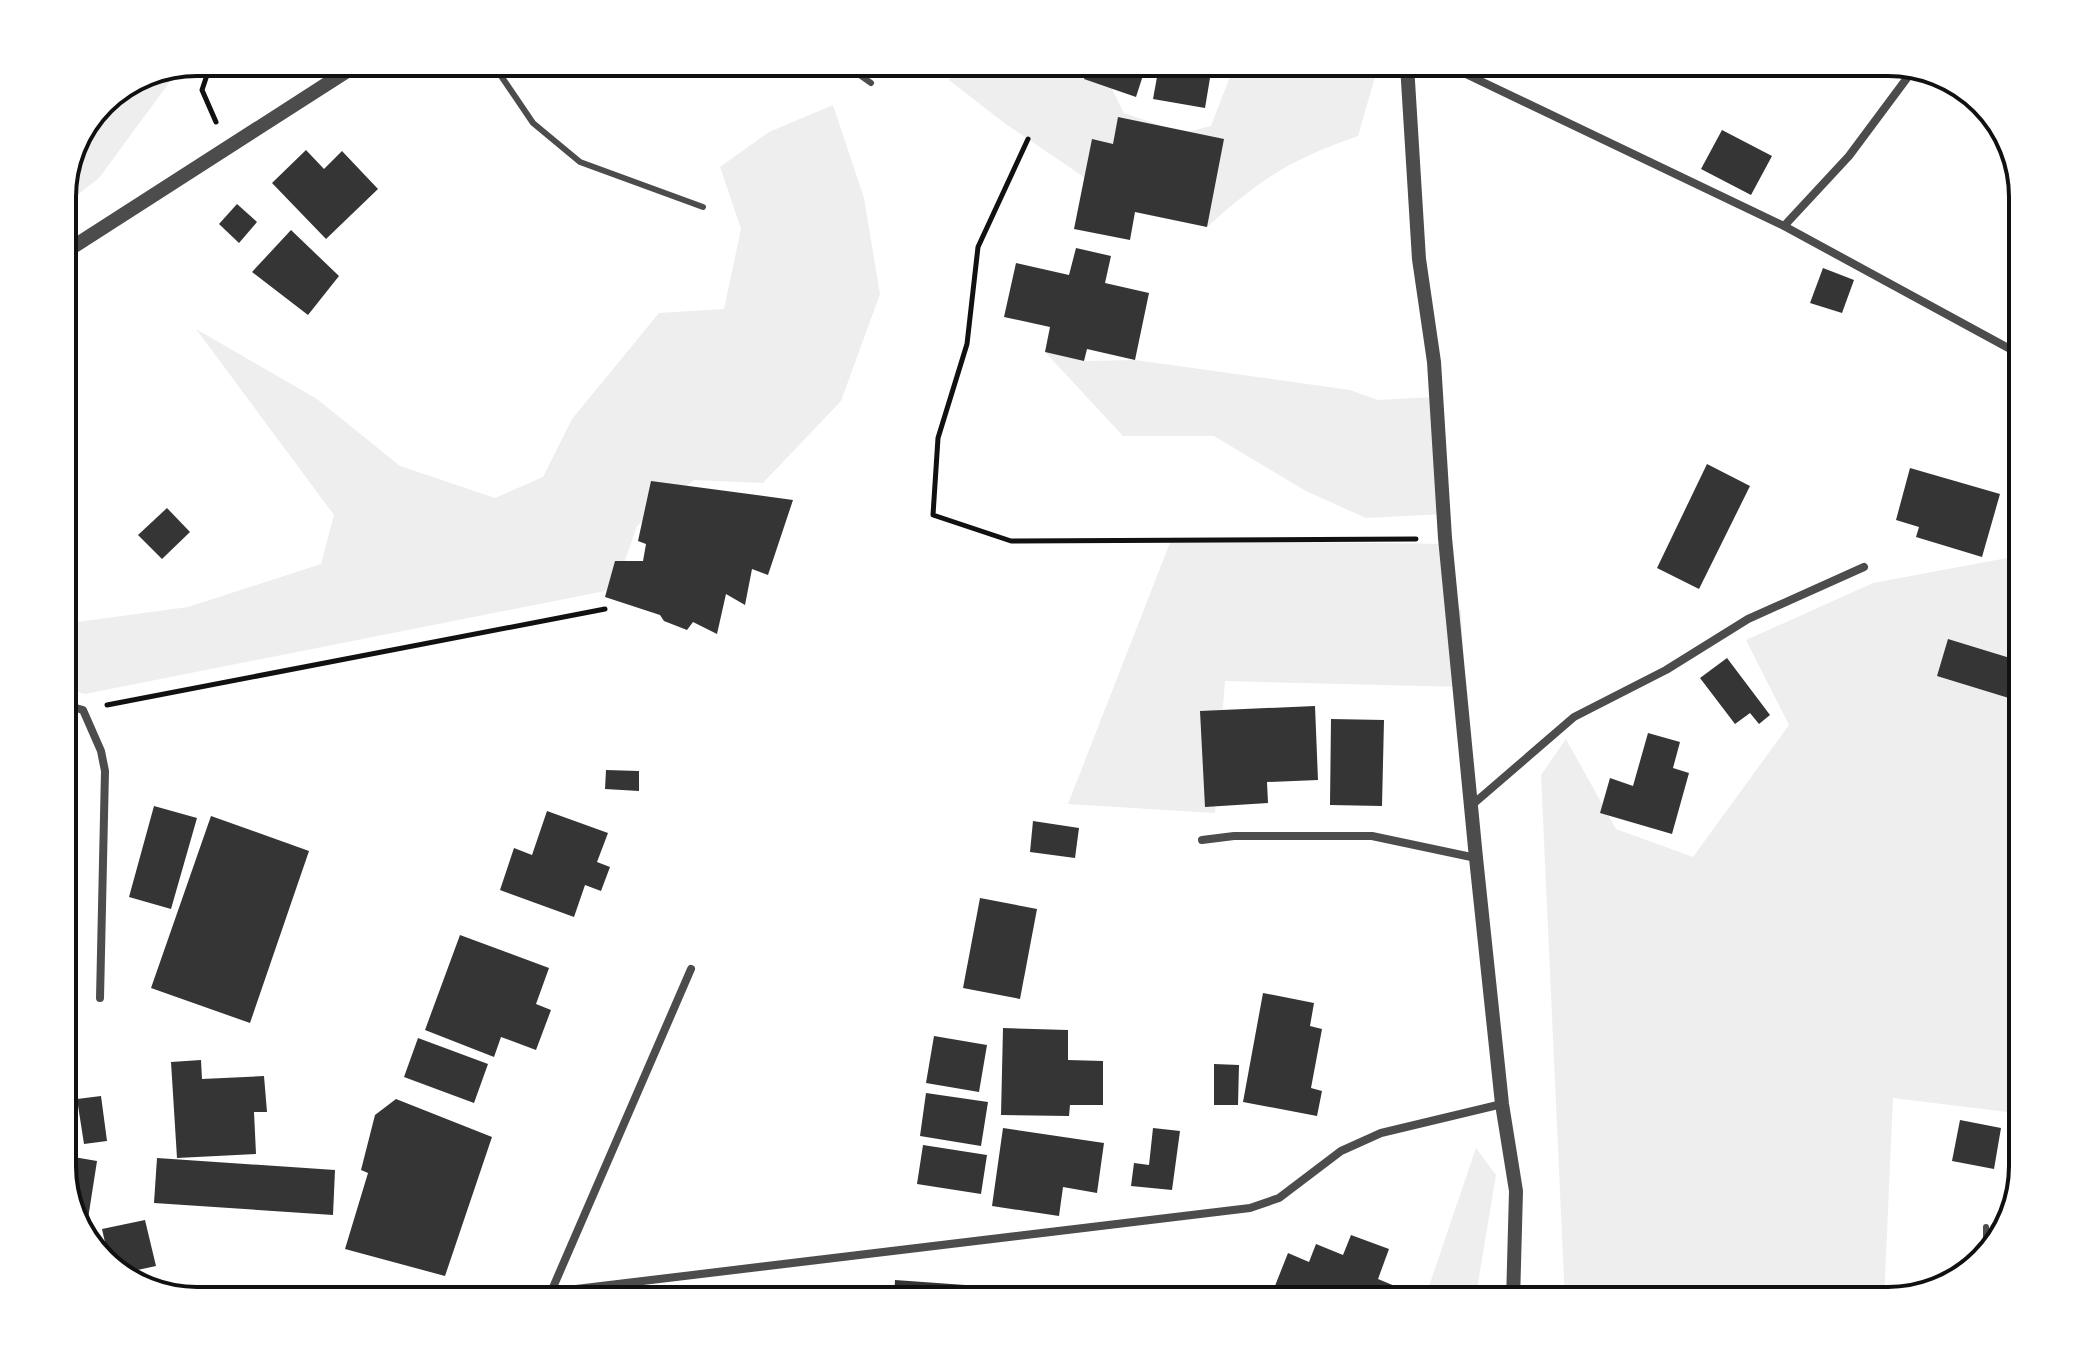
<svg xmlns="http://www.w3.org/2000/svg" width="2085" height="1363" font-family="'Titillium Web',sans-serif">
  <rect width="100%" height="100%" fill="#fff"/>
  <g fill="#eee">
    <path d="M 1862,62 L 1888,62 L 1910,69 L 1908,76 Z"/>
    <path d="M 1373,65 L 1375,77 L 1358,136 C 1289,160 1261,179 1207,227 L 1135,212 L 1003,122 L 949,80 L 959,67 L 1101,67 L 1124,113 L 1183,133 L 1211,126 L 1234,66 Z"/>
    <path d="M 146,72 L 177,72 L 99,178 L 62,207 L 62,189 L 102,101 Z"/>
    <path d="M 833,105 L 864,198 L 880,294 L 841,401 L 763,483 L 694,480 L 637,526 L 615,589 L 85,694 L 62,688 L 62,624 L 188,607 L 321,564 L 334,515 L 196,329 L 317,399 L 400,466 L 495,498 L 543,477 L 572,419 L 659,313 L 724,309 L 741,229 L 720,167 L 769,132 Z"/>
    <path d="M 1045,352 L 1084,361 L 1135,360 L 1350,390 L 1378,400 L 1436,397 L 1444,514 L 1366,518 L 1306,491 L 1214,436 L 1123,436 Z"/>
    <path d="M 1171,540 L 1446,544 L 1452,604 L 1461,610 L 1465,687 L 1225,681 L 1215,813 L 1068,804 Z"/>
    <path d="M 2007,558 L 2023,585 L 2023,1114 L 1893,1098 L 1884,1301 L 1565,1301 L 1541,775 L 1566,739 L 1616,829 L 1693,857 L 1789,725 L 1746,640 L 1873,583 Z"/>
    <path d="M 1476,1148 L 1496,1175 L 1475,1301 L 1424,1301 Z"/>
  </g>
  <g fill="#353535">
    <path d="M 1146,66 L 1136,97 L 1084,79 L 1088,67 Z"/>
    <path d="M 1159,66 L 1212,66 L 1205,108 L 1153,99 Z"/>
    <path d="M 1118,117 L 1224,139 L 1207,227 L 1135,212 L 1130,240 L 1074,229 L 1092,139 L 1113,144 Z"/>
    <path d="M 1722,130 L 1772,156 L 1751,195 L 1701,169 Z"/>
    <path d="M 306,150 L 324,169 L 342,151 L 378,189 L 326,239 L 272,183 Z"/>
    <path d="M 237,204 L 257,222 L 239,243 L 219,224 Z"/>
    <path d="M 291,230 L 339,276 L 308,315 L 252,272 Z"/>
    <path d="M 1076,248 L 1111,256 L 1105,283 L 1149,293 L 1135,360 L 1087,349 L 1084,361 L 1045,352 L 1050,327 L 1004,317 L 1016,263 L 1069,275 Z"/>
    <path d="M 1823,268 L 1854,280 L 1842,313 L 1810,303 Z"/>
    <path d="M 1707,464 L 1750,486 L 1699,589 L 1657,568 Z"/>
    <path d="M 1910,468 L 2000,494 L 1982,557 L 1916,537 L 1919,527 L 1896,520 Z"/>
    <path d="M 651,481 L 793,500 L 768,575 L 752,569 L 745,605 L 726,594 L 717,634 L 693,622 L 687,630 L 664,621 L 660,615 L 605,597 L 615,561 L 643,561 L 646,544 L 638,541 Z"/>
    <path d="M 167,508 L 190,532 L 162,559 L 138,535 Z"/>
    <path d="M 1948,639 L 2023,662 L 2012,699 L 1937,676 Z"/>
    <path d="M 1727,658 L 1770,715 L 1759,724 L 1750,713 L 1735,724 L 1700,678 Z"/>
    <path d="M 1315,706 L 1318,780 L 1267,782 L 1268,803 L 1205,807 L 1200,711 Z"/>
    <path d="M 1331,719 L 1384,720 L 1382,806 L 1330,805 Z"/>
    <path d="M 1648,733 L 1680,742 L 1673,768 L 1689,773 L 1672,834 L 1600,813 L 1610,778 L 1633,786 Z"/>
    <path d="M 606,770 L 639,771 L 639,791 L 605,789 Z"/>
    <path d="M 154,806 L 197,818 L 171,909 L 129,897 Z"/>
    <path d="M 547,811 L 608,833 L 597,862 L 610,867 L 601,891 L 585,885 L 574,917 L 500,890 L 514,848 L 532,855 Z"/>
    <path d="M 211,816 L 309,851 L 250,1023 L 151,988 Z"/>
    <path d="M 1033,821 L 1079,828 L 1075,858 L 1030,852 Z"/>
    <path d="M 980,898 L 1037,909 L 1020,999 L 963,988 Z"/>
    <path d="M 460,935 L 549,968 L 536,1004 L 551,1010 L 536,1050 L 501,1037 L 494,1057 L 425,1030 Z"/>
    <path d="M 1263,993 L 1314,1003 L 1310,1026 L 1322,1029 L 1311,1088 L 1322,1091 L 1317,1116 L 1243,1102 Z"/>
    <path d="M 1003,1028 L 1068,1030 L 1068,1060 L 1103,1061 L 1103,1105 L 1070,1105 L 1069,1116 L 1001,1115 Z"/>
    <path d="M 934,1036 L 987,1045 L 979,1092 L 926,1083 Z"/>
    <path d="M 418,1038 L 488,1064 L 474,1103 L 404,1077 Z"/>
    <path d="M 201,1060 L 202,1079 L 264,1076 L 267,1112 L 254,1112 L 256,1154 L 177,1158 L 171,1062 Z"/>
    <path d="M 1214,1064 L 1239,1065 L 1238,1105 L 1214,1105 Z"/>
    <path d="M 926,1093 L 988,1102 L 981,1146 L 920,1136 Z"/>
    <path d="M 101,1096 L 107,1141 L 84,1144 L 77,1099 Z"/>
    <path d="M 396,1099 L 492,1137 L 445,1276 L 345,1249 L 368,1173 L 361,1170 L 375,1115 Z"/>
    <path d="M 1960,1120 L 2001,1128 L 1994,1169 L 1952,1161 Z"/>
    <path d="M 1003,1128 L 1104,1143 L 1097,1193 L 1063,1187 L 1059,1216 L 992,1206 Z"/>
    <path d="M 1153,1128 L 1180,1131 L 1172,1190 L 1131,1186 L 1134,1163 L 1149,1165 Z"/>
    <path d="M 2012,1141 L 2023,1142 L 2023,1166 L 2007,1218 Z"/>
    <path d="M 923,1145 L 987,1155 L 981,1194 L 917,1184 Z"/>
    <path d="M 62,1155 L 97,1161 L 85,1238 L 62,1174 Z"/>
    <path d="M 157,1158 L 335,1170 L 333,1215 L 154,1203 Z"/>
    <path d="M 145,1220 L 156,1266 L 119,1274 L 110,1265 L 102,1229 Z"/>
    <path d="M 1351,1235 L 1389,1249 L 1378,1279 L 1402,1289 L 1397,1301 L 1269,1301 L 1288,1253 L 1309,1262 L 1316,1244 L 1343,1255 Z"/>
    <path d="M 895,1280 L 965,1285 L 965,1301 L 894,1301 Z"/>
    <path d="M 1193,1290 L 1241,1300 L 1241,1301 L 1191,1301 Z"/>
  </g>
  <g fill="none" stroke-linecap="round" stroke-linejoin="round">
    <g stroke="#111" stroke-width="5">
      <path d="M 208,72 L 202,90 L 216,122"/>
      <path d="M 1028,139 L 978,247 L 967,344 L 938,438 L 933,515 L 1011,541 L 1416,539"/>
      <path d="M 107,705 L 605,609"/>
    </g>
    <g stroke="#4c4c4c" stroke-width="6">
      <path d="M 850,68 L 871,83"/>
      <path d="M 497,70 L 533,123 L 580,162 L 703,207"/>
      <path d="M 1986,1254 L 1986,1227"/>
    </g>
    <g stroke="#4c4c4c" stroke-width="8">
      <path d="M 1447,65 L 1784,226 L 1849,156 L 1913,70"/>
      <path d="M 1784,226 L 2023,356"/>
      <path d="M 62,704 L 83,710 L 101,751 L 105,771 L 100,998"/>
      <path d="M 1472,805 L 1574,717 L 1666,670 L 1748,619 L 1864,567"/>
      <path d="M 1202,840 L 1234,836 L 1372,836 L 1476,858"/>
      <path d="M 551,1292 L 691,969"/>
      <path d="M 306,1293 L 551,1292 L 1250,1208 L 1279,1198 L 1341,1151 L 1381,1133 L 1502,1104"/>
    </g>
    <g stroke="#4c4c4c" stroke-width="14">
      <path d="M 1407,65 L 1419,259 L 1434,362 L 1445,538 L 1476,858 L 1502,1104 L 1516,1191 L 1513,1301"/>
      <path d="M 62,254 L 347,71"/>
    </g>
  </g>
  <path d="M0 0H2085V1363H0ZM197 76H1888A121 121 0 0 1 2009 197V1166A121 121 0 0 1 1888 1287H197A121 121 0 0 1 76 1166V197A121 121 0 0 1 197 76Z" fill="#fff" fill-rule="evenodd"/>
  <path fill="none" stroke="#111" stroke-width="4" d="M197 76H1888A121 121 0 0 1 2009 197V1166A121 121 0 0 1 1888 1287H197A121 121 0 0 1 76 1166V197A121 121 0 0 1 197 76Z"/>
</svg>
